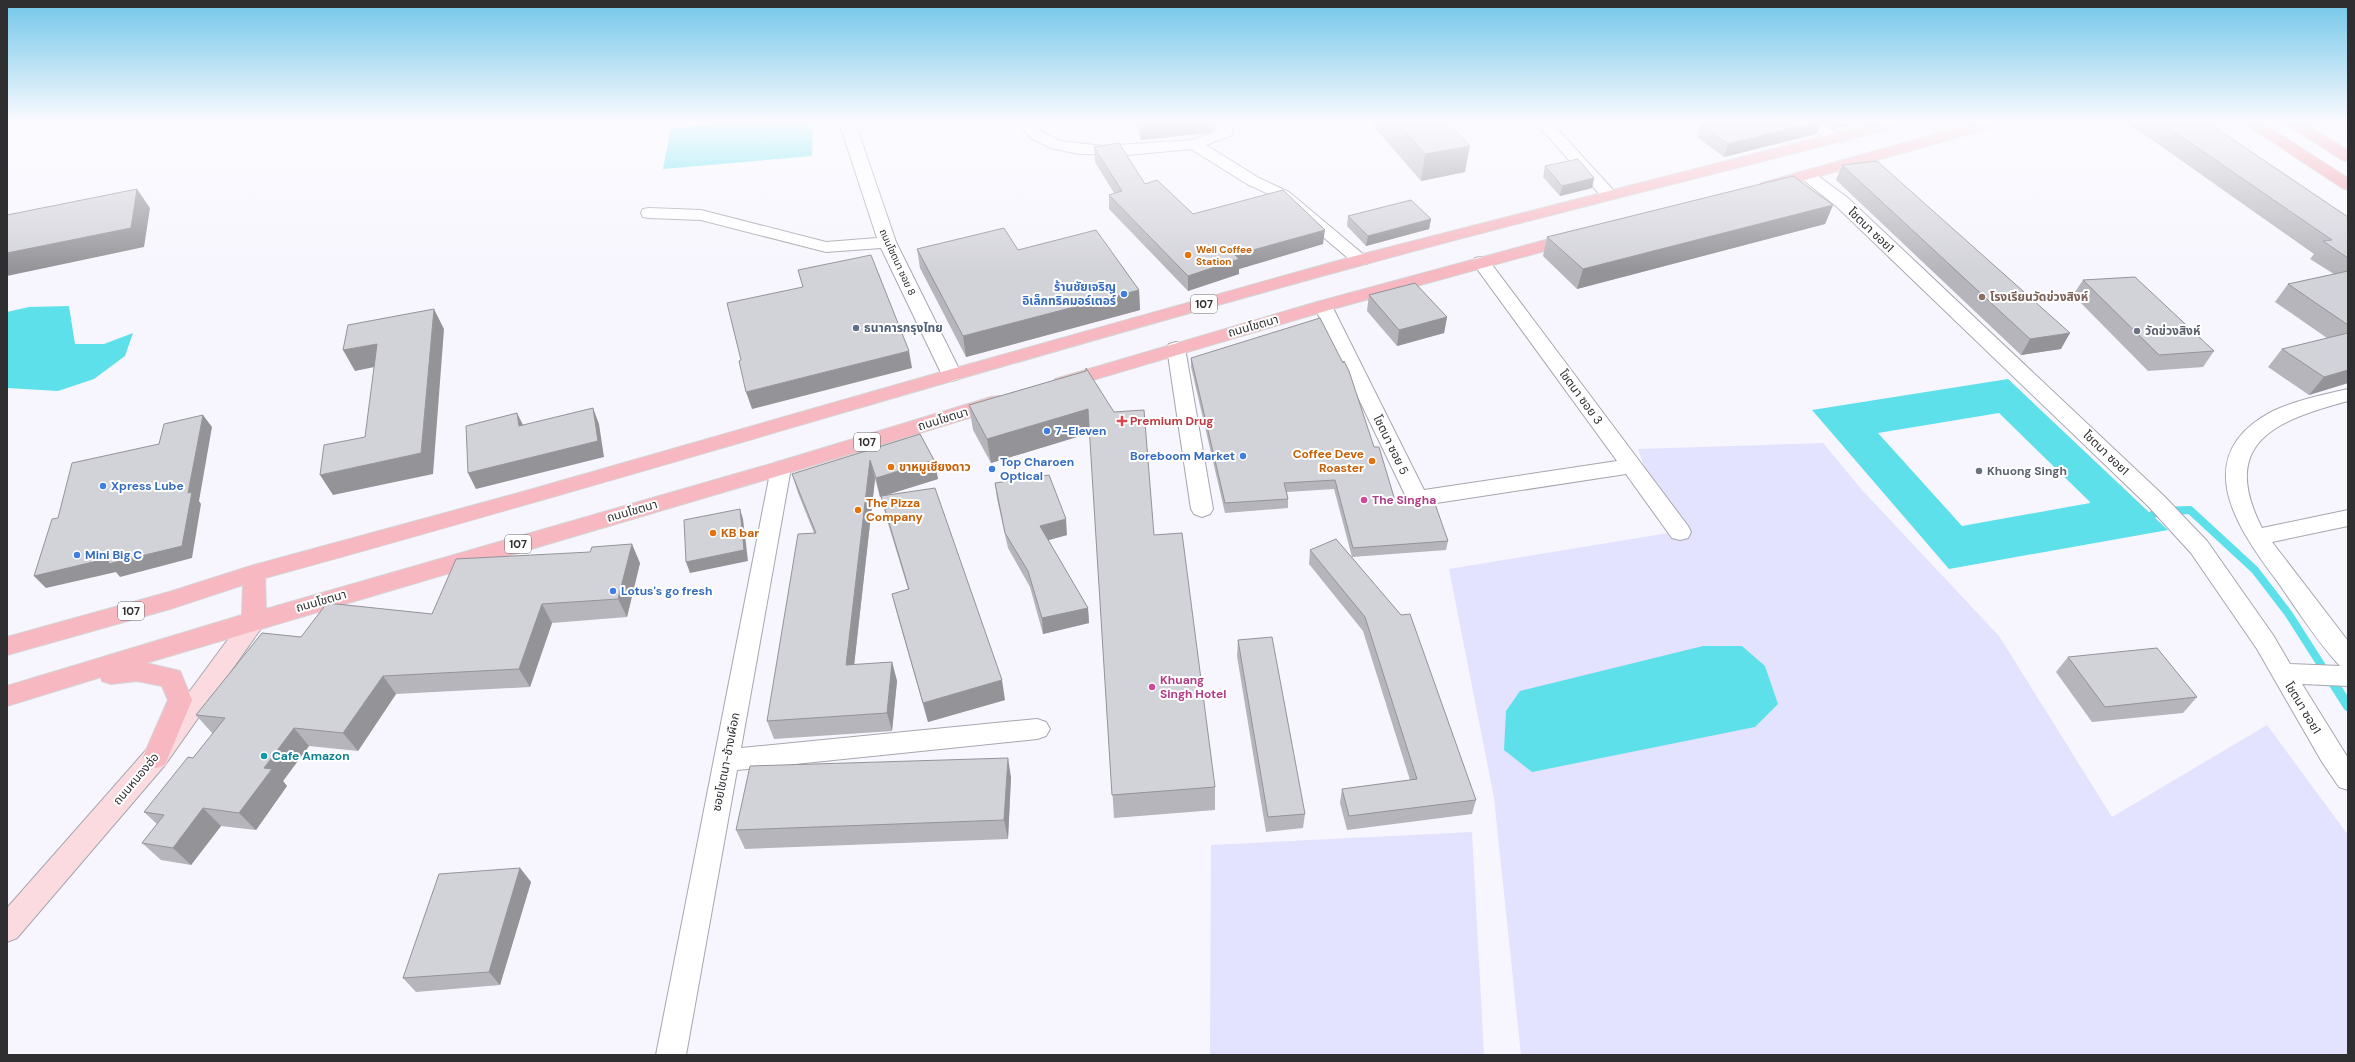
<svg xmlns="http://www.w3.org/2000/svg" width="2355" height="1062" font-family="'DM Sans','Noto Sans Thai',sans-serif">
  <rect width="100%" height="100%" fill="#f7f6fe"/>
  <g fill="#e3e2ff">
    <path d="M 1823,443 L 1862,490 L 1999,636 L 2112,817 L 2267,725 L 2348,835 L 2348,1055 L 1521,1055 L 1494,798 L 1449,569 L 1668,533 L 1638,449 Z"/>
    <path d="M 1472,832 L 1484,1055 L 1210,1055 L 1211,845 Z"/>
  </g>
  <g fill="#5ee0eb" fill-rule="evenodd">
    <path d="M 746,122 L 813,122 L 812,156 L 663,169 L 671,128 Z"/>
    <path d="M 69,306 L 75,344 L 104,344 L 133,333 L 125,356 L 94,379 L 58,391 L 7,388 L 7,312 L 29,307 Z"/>
    <path d="M 2008,379 L 2152,515 L 2168,530 L 1949,569 L 1812,410 ZM 1999,413 L 2090,502 L 2090,503 L 1962,526 L 1878,433 Z"/>
    <path d="M 1703,646 L 1742,646 L 1765,666 L 1778,704 L 1755,727 L 1532,772 L 1504,750 L 1506,711 L 1520,691 Z"/>
  </g>
  <g fill="none" stroke-linecap="round" stroke-linejoin="round">
    <path stroke="#5ee0eb" stroke-width="8" d="M 2152,515 L 2159,511 L 2190,510 L 2255,570 L 2288,613 L 2327,674"/>
    <path stroke="#5ee0eb" stroke-width="10" d="M 2327,673 L 2348,706"/>
    <defs>
      <g id="minor">
        <path d="M 839,122 L 855,122 L 896,242 L 962,375 L 959,379 L 952,381 L 945,379 L 942,375 L 881,248 L 826,252 L 701,220 L 649,218 L 643,217 L 641,213 L 643,209 L 649,208 L 701,210 L 826,242 L 877,238 Z"/>
        <path d="M 1016,122 L 1033,122 L 1043,133 L 1061,141 L 1103,146 L 1192,140 L 1217,131 L 1217,122 L 1233,122 L 1233,133 L 1230,136 L 1206,145 L 1259,178 L 1289,192 L 1370,260 L 1367,264 L 1355,264 L 1277,198 L 1247,184 L 1191,149 L 1128,155 L 1079,154 L 1051,148 L 1032,139 Z"/>
        <path d="M 1535,122 L 1551,122 L 1615,192 L 1617,195 L 1615,198 L 1603,198 Z"/>
        <path d="M 1801,122 L 1820,122 L 1845,139 L 1842,142 L 1832,142 Z"/>
        <path d="M 1808,171 L 1814,173 L 1848,198 L 2164,496 L 2207,541 L 2273,635 L 2290,664 L 2340,666 C 2318,643 2296,608 2277,581 C 2236,527 2188,455 2273,411 C 2296,400 2323,395 2348,389 L 2348,401 C 2277,420 2218,442 2262,528 L 2348,510 L 2348,526 L 2272,542 L 2348,641 L 2348,686 L 2302,684 L 2348,758 L 2348,790 L 2339,787 L 2322,762 L 2257,649 L 2191,553 L 2148,506 L 1836,206 L 1802,179 L 1800,176 L 1802,173 Z"/>
        <path d="M 1481,257 L 1487,258 L 1688,526 L 1691,532 L 1688,538 L 1680,540 L 1672,538 L 1626,474 L 1417,506 L 1409,503 L 1314,306 L 1317,302 L 1329,302 L 1332,306 L 1424,490 L 1617,461 L 1472,262 L 1475,258 Z"/>
        <path d="M 1176,342 L 1183,344 L 1185,348 L 1213,509 L 1210,514 L 1202,517 L 1194,514 L 1191,509 L 1167,348 L 1169,344 Z"/>
        <path d="M 781,461 L 788,463 L 791,468 L 741,748 L 1037,719 L 1046,722 L 1050,729 L 1046,736 L 1037,739 L 737,770 L 686,1055 L 656,1055 L 771,468 L 774,463 Z"/>
      </g>
      <path id="secondary" d="M 254,612 L 262,615 L 266,621 L 262,627 L 165,765 L 17,938 L 7,942 L 7,908 L 147,749 L 246,615 Z"/>
      <g id="primary">
        <path d="M 1879,122 L 1906,122 L 1903,125 C 1724,172 1544,215 1366,264 C 998,364 633,477 265,578 L 266,609 L 774,463 L 991,397 L 998,396 L 1005,397 L 1008,402 L 1005,407 L 788,473 L 146,663 L 180,671 L 192,700 L 165,765 L 156,768 L 147,765 L 143,757 L 168,700 L 162,686 L 137,681 L 111,684 L 102,681 L 101,677 L 7,706 L 7,686 L 242,615 L 243,585 L 170,609 L 7,655 L 7,637 L 169,592 L 254,565 L 515,494 L 945,371 L 1355,256 Z"/>
        <path d="M 1979,122 L 2005,122 L 2002,125 L 1773,189 L 1761,189 L 1759,186 L 1761,183 Z"/>
        <path d="M 1575,232 L 1581,233 L 1584,237 L 1581,241 L 1329,310 L 1069,387 L 1062,389 L 1055,387 L 1052,383 L 1055,379 L 1317,302 Z"/>
      </g>
      <g id="trunk">
        <path d="M 2242,122 L 2261,122 L 2348,178 L 2348,190 L 2342,188 Z"/>
        <path d="M 2283,122 L 2302,122 L 2348,150 L 2348,162 L 2342,160 Z"/>
      </g>
    </defs>
    <use href="#minor" stroke="#a7a6ae" stroke-width="2"/>
    <use href="#secondary" stroke="#a7a6ae" stroke-width="2"/>
    <use href="#primary" stroke="#d5d5d6" stroke-width="2"/>
    <use href="#trunk" stroke="#d5d5d6" stroke-width="2"/>
    <use href="#minor" fill="#fff" fill-rule="evenodd"/>
    <use href="#secondary" fill="#fbdbe0" fill-rule="evenodd"/>
    <use href="#primary" fill="#f7b8c1" fill-rule="evenodd"/>
    <use href="#trunk" fill="#f4a0ac" fill-rule="evenodd"/>
  </g>
  <g fill="#b5b5bb">
    <path d="M 1135,122 L 1215,122 L 1215,130 L 1207,133 L 1141,140 Z"/>
    <path d="M 1370,122 L 1447,122 L 1465,172 L 1421,181 Z"/>
    <path d="M 1822,122 L 1862,122 L 1833,129 Z"/>
    <path d="M 2124,122 L 2207,122 L 2348,217 L 2348,383 L 2309,395 L 2268,367 L 2282,349 L 2327,338 L 2275,302 L 2288,284 L 2334,274 L 2310,259 L 2314,254 L 2148,137 Z"/>
    <path d="M 1701,124 L 1816,134 L 1724,157 L 1697,137 Z"/>
    <path d="M 1094,147 L 1145,184 L 1193,214 L 1323,244 L 1239,269 L 1239,274 L 1188,291 L 1109,209 L 1109,195 L 1114,193 L 1095,162 Z"/>
    <path d="M 1842,165 L 2061,349 L 2021,355 L 1836,180 Z"/>
    <path d="M 1545,166 L 1594,178 L 1592,188 L 1560,196 L 1543,177 Z"/>
    <path d="M 1833,205 L 1825,224 L 1577,289 L 1543,256 L 1547,237 Z"/>
    <path d="M 1348,216 L 1431,219 L 1429,229 L 1366,246 L 1347,226 Z"/>
    <path d="M 917,249 L 1018,250 L 1139,290 L 1140,310 L 966,357 L 920,268 Z"/>
    <path d="M 2083,280 L 2214,351 L 2203,367 L 2148,371 L 2073,295 Z"/>
    <path d="M 1369,295 L 1447,317 L 1444,333 L 1397,346 L 1367,311 Z"/>
    <path d="M 1191,358 L 1374,447 L 1396,504 L 1448,541 L 1446,550 L 1352,557 L 1334,489 L 1287,492 L 1288,499 L 1288,508 L 1225,513 L 1191,367 Z"/>
    <path d="M 1086,371 L 1154,535 L 1215,787 L 1215,810 L 1114,818 L 1090,433 L 991,463 L 973,430 L 969,405 Z"/>
    <path d="M 920,434 L 934,460 L 938,479 L 883,496 L 1005,700 L 928,722 L 897,614 L 892,594 L 908,589 L 886,517 L 881,496 L 880,497 L 875,479 L 854,665 L 892,662 L 897,681 L 892,731 L 774,739 L 767,721 L 814,533 L 798,493 L 792,474 Z"/>
    <path d="M 995,483 L 1067,535 L 1048,540 L 1088,608 L 1089,623 L 1043,634 L 1030,587 L 1008,548 L 997,499 Z"/>
    <path d="M 1310,550 L 1401,615 L 1476,800 L 1472,814 L 1347,830 L 1340,803 L 1342,789 L 1410,780 L 1363,631 L 1309,564 Z"/>
    <path d="M 640,563 L 627,617 L 552,623 L 530,687 L 396,694 L 358,751 L 309,746 L 283,781 L 287,786 L 256,830 L 221,826 L 191,865 L 161,860 L 142,843 L 157,824 L 144,812 L 193,758 L 213,733 L 212,733 L 196,715 L 301,637 L 432,614 Z"/>
    <path d="M 1238,640 L 1305,814 L 1303,828 L 1266,832 L 1237,656 Z"/>
    <path d="M 2068,657 L 2197,697 L 2183,713 L 2092,722 L 2056,672 Z"/>
    <path d="M 1011,777 L 1008,839 L 745,849 L 736,830 Z"/>
    <path d="M 520,868 L 531,882 L 500,985 L 416,992 L 403,978 Z"/>
  </g>
  <g fill="#939398">
    <path d="M 1172,122 L 1215,122 L 1215,130 L 1207,133 L 1141,140 L 1141,125 Z"/>
    <path d="M 1816,122 L 1821,122 L 1816,134 L 1724,157 L 1728,144 Z"/>
    <path d="M 1836,122 L 1862,122 L 1833,129 Z"/>
    <path d="M 1470,146 L 1465,172 L 1421,181 L 1425,154 Z"/>
    <path d="M 1594,178 L 1592,188 L 1560,196 L 1562,186 Z"/>
    <path d="M 137,189 L 150,208 L 144,247 L 7,276 L 7,253 Z"/>
    <path d="M 1833,205 L 1825,224 L 1577,289 L 1583,269 Z"/>
    <path d="M 1431,219 L 1429,229 L 1366,246 L 1368,236 Z"/>
    <path d="M 1325,230 L 1323,244 L 1239,269 L 1239,274 L 1188,291 L 1188,276 L 1235,255 Z"/>
    <path d="M 1139,290 L 1140,310 L 966,357 L 963,336 Z"/>
    <path d="M 434,309 L 444,329 L 433,474 L 333,495 L 320,475 L 421,453 Z"/>
    <path d="M 1447,317 L 1444,333 L 1397,346 L 1399,330 Z"/>
    <path d="M 2070,333 L 2061,349 L 2021,355 L 2030,339 Z"/>
    <path d="M 377,344 L 389,364 L 355,371 L 343,350 Z"/>
    <path d="M 909,351 L 912,368 L 752,409 L 746,392 Z"/>
    <path d="M 2348,370 L 2348,383 L 2309,395 L 2324,377 Z"/>
    <path d="M 593,408 L 599,424 L 604,457 L 476,489 L 468,473 Z"/>
    <path d="M 1088,409 L 1090,433 L 991,463 L 987,439 Z"/>
    <path d="M 517,413 L 525,429 L 519,426 Z"/>
    <path d="M 203,415 L 212,427 L 199,501 L 201,504 L 192,558 L 120,577 L 116,572 L 46,588 L 34,576 L 188,493 Z"/>
    <path d="M 870,460 L 875,479 L 852,684 L 846,665 Z"/>
    <path d="M 934,460 L 938,479 L 880,497 L 876,478 Z"/>
    <path d="M 740,509 L 743,519 L 748,561 L 690,573 L 686,562 Z"/>
    <path d="M 1066,519 L 1067,535 L 1042,542 L 1040,526 Z"/>
    <path d="M 632,544 L 640,563 L 627,617 L 618,599 Z"/>
    <path d="M 542,604 L 552,623 L 530,687 L 519,669 Z"/>
    <path d="M 1088,608 L 1089,623 L 1043,634 L 1042,618 Z"/>
    <path d="M 892,662 L 897,681 L 892,731 L 887,713 Z"/>
    <path d="M 383,676 L 396,694 L 358,751 L 343,733 Z"/>
    <path d="M 1002,680 L 1005,700 L 928,722 L 923,703 Z"/>
    <path d="M 294,728 L 309,746 L 283,781 L 287,786 L 256,830 L 239,813 L 264,768 Z"/>
    <path d="M 1008,758 L 1011,777 L 1008,839 L 1004,820 Z"/>
    <path d="M 203,808 L 221,826 L 191,865 L 173,848 Z"/>
    <path d="M 520,868 L 531,882 L 500,985 L 489,972 Z"/>
  </g>
  <g fill="#d2d2d9" stroke="#939398">
    <path d="M 1140,122 L 1172,122 L 1141,125 Z"/>
    <path d="M 1396,122 L 1447,122 L 1470,146 L 1425,154 Z"/>
    <path d="M 1711,122 L 1816,122 L 1728,144 L 1701,124 Z"/>
    <path d="M 2160,122 L 2207,122 L 2348,217 L 2348,258 L 2323,241 L 2332,240 Z"/>
    <path d="M 1119,143 L 1145,184 L 1157,180 L 1193,214 L 1283,190 L 1325,230 L 1235,255 L 1239,259 L 1188,276 L 1109,195 L 1122,191 L 1094,147 Z"/>
    <path d="M 1578,159 L 1594,178 L 1562,186 L 1545,166 Z"/>
    <path d="M 1877,161 L 2070,333 L 2030,339 L 1842,165 Z"/>
    <path d="M 1793,176 L 1833,205 L 1583,269 L 1547,237 Z"/>
    <path d="M 137,189 L 131,228 L 7,253 L 7,215 Z"/>
    <path d="M 1411,200 L 1431,219 L 1368,236 L 1348,216 Z"/>
    <path d="M 1004,228 L 1018,250 L 1096,230 L 1139,290 L 963,336 L 917,249 Z"/>
    <path d="M 871,255 L 909,351 L 746,392 L 739,361 L 741,360 L 727,303 L 803,287 L 798,270 Z"/>
    <path d="M 2348,271 L 2348,325 L 2288,284 Z"/>
    <path d="M 2135,277 L 2214,351 L 2159,355 L 2083,280 Z"/>
    <path d="M 1415,283 L 1447,317 L 1399,330 L 1369,295 Z"/>
    <path d="M 434,309 L 421,453 L 320,475 L 324,445 L 365,437 L 377,344 L 343,350 L 348,325 Z"/>
    <path d="M 1320,318 L 1343,363 L 1344,361 L 1349,371 L 1374,447 L 1379,447 L 1396,504 L 1434,501 L 1448,541 L 1353,548 L 1335,480 L 1284,483 L 1288,499 L 1225,503 L 1191,358 Z"/>
    <path d="M 2348,333 L 2348,370 L 2324,377 L 2282,349 Z"/>
    <path d="M 1086,368 L 1114,412 L 1144,410 L 1154,535 L 1182,533 L 1215,787 L 1112,795 L 1088,409 L 987,439 L 969,405 L 1086,371 Z"/>
    <path d="M 593,408 L 598,441 L 468,473 L 466,426 L 517,413 L 519,426 Z"/>
    <path d="M 203,415 L 188,493 L 192,492 L 182,546 L 108,564 L 110,558 L 34,576 L 52,519 L 58,518 L 72,463 L 159,444 L 164,424 Z"/>
    <path d="M 920,434 L 934,460 L 876,478 L 870,460 L 846,665 L 892,662 L 887,713 L 767,721 L 798,534 L 816,533 L 792,474 Z"/>
    <path d="M 1049,475 L 1066,519 L 1040,526 L 1088,608 L 1042,618 L 1028,571 L 1005,533 L 995,483 Z"/>
    <path d="M 935,488 L 1002,680 L 923,703 L 892,594 L 909,589 L 881,496 Z"/>
    <path d="M 740,509 L 744,550 L 686,562 L 684,520 Z"/>
    <path d="M 1336,539 L 1401,615 L 1410,614 L 1476,800 L 1349,816 L 1342,789 L 1417,779 L 1365,617 L 1310,550 Z"/>
    <path d="M 632,544 L 618,599 L 542,604 L 519,669 L 383,676 L 343,733 L 294,728 L 264,768 L 272,769 L 239,813 L 203,808 L 173,848 L 142,843 L 164,815 L 144,812 L 188,757 L 193,758 L 225,718 L 196,715 L 262,633 L 301,637 L 327,603 L 432,614 L 456,559 L 590,552 L 592,547 Z"/>
    <path d="M 1272,637 L 1305,814 L 1268,817 L 1238,640 Z"/>
    <path d="M 2157,648 L 2197,697 L 2105,707 L 2068,657 Z"/>
    <path d="M 1008,758 L 1004,820 L 736,830 L 750,766 Z"/>
    <path d="M 520,868 L 489,972 L 403,978 L 439,874 Z"/>
  </g>
  <linearGradient id="sky" x2="0" y2="1"><stop stop-color="#71c6e9"/><stop offset="0.45" stop-color="#fbfbff"/><stop offset="1" stop-color="#fbfbff" stop-opacity="0"/></linearGradient>
  <rect width="2355" height="271" fill="url(#sky)"/>
  <g fill="#e8710a" stroke="#fff" stroke-width="1.5">
    <circle cx="1188" cy="255" r="4"/>
    <circle cx="1372" cy="461" r="4"/>
    <circle cx="891" cy="467" r="4"/>
    <circle cx="858" cy="510" r="4"/>
    <circle cx="713" cy="533" r="4"/>
  </g>
  <g fill="#3f7fe0" stroke="#fff" stroke-width="1.5">
    <circle cx="1124" cy="294" r="4"/>
    <circle cx="1047" cy="431" r="4"/>
    <circle cx="1243" cy="456" r="4"/>
    <circle cx="992" cy="469" r="4"/>
    <circle cx="103" cy="486" r="4"/>
    <circle cx="77" cy="555" r="4"/>
    <circle cx="613" cy="591" r="4"/>
  </g>
  <circle fill="#8d6e63" stroke="#fff" stroke-width="1.5" cx="1982" cy="297" r="4"/>
  <circle fill="#5c6f8a" stroke="#fff" stroke-width="1.5" cx="856" cy="328" r="4"/>
  <g fill="#6b7280" stroke="#fff" stroke-width="1.5">
    <circle cx="2137" cy="331" r="4"/>
    <circle cx="1979" cy="471" r="4"/>
  </g>
  <path fill="#e0444e" stroke="#fff" stroke-width="1.5" d="M1120 415h4v4h4v4h-4v4h-4v-4h-4v-4h4z"/>
  <g fill="#d1479c" stroke="#fff" stroke-width="1.5">
    <circle cx="1364" cy="500" r="4"/>
    <circle cx="1152" cy="687" r="4"/>
  </g>
  <circle fill="#0f9aa8" stroke="#fff" stroke-width="1.5" cx="264" cy="756" r="4"/>
  <g text-anchor="middle" stroke-width="4" stroke-linejoin="round" paint-order="stroke">
    <g font-size="10" font-weight="bold" fill="#c56008" stroke="#fff" text-anchor="start">
      <text x="1196" y="253">Well Coffee<tspan x="1196" dy="12">Station</tspan></text>
    </g>
    <g font-size="10" fill="#2f2f32" stroke="#fff">
      <text transform="translate(898 262) rotate(65)" y="4">ถนนโชตนา ซอย 8</text>
    </g>
    <g fill="#fff" stroke="#6d6d70" stroke-width="1">
      <rect x="1191" y="295" width="26" height="18" rx="3"/>
      <rect x="854" y="433" width="26" height="18" rx="3"/>
      <rect x="505" y="535" width="26" height="18" rx="3"/>
      <rect x="118" y="602" width="26" height="18" rx="3"/>
    </g>
    <g font-size="11" font-weight="bold" fill="#2f2f32">
      <text x="1204" y="308">107</text>
      <text x="867" y="446">107</text>
      <text x="518" y="548">107</text>
      <text x="131" y="615">107</text>
    </g>
    <g font-size="12" fill="#2f2f32" stroke="#fff">
      <text transform="translate(1871 230) rotate(44)" y="4">โชตนา ซอย1</text>
      <text transform="translate(1253 326) rotate(-16)" y="4">ถนนโชตนา</text>
      <text transform="translate(1581 397) rotate(54)" y="4">โชตนา ซอย 3</text>
      <text transform="translate(943 419) rotate(-17)" y="4">ถนนโชตนา</text>
      <text transform="translate(1391 445) rotate(64)" y="4">โชตนา ซอย 5</text>
      <text transform="translate(2106 453) rotate(44)" y="4">โชตนา ซอย1</text>
      <text transform="translate(632 511) rotate(-16)" y="4">ถนนโชตนา</text>
      <text transform="translate(321 601) rotate(-16)" y="4">ถนนโชตนา</text>
      <text transform="translate(2303 708) rotate(59)" y="4">โชตนา ซอย1</text>
      <text transform="translate(726 762) rotate(-79)" y="4">ซอยโชตนา-ช้างเผือก</text>
      <text transform="translate(136 779) rotate(-50)" y="4">ถนนหนองฮ่อ</text>
    </g>
    <g font-size="12" font-weight="bold" fill="#366cbe" stroke="#fff" text-anchor="start">
      <text x="1116" y="291" text-anchor="end">ร้านชัยเจริญ<tspan x="1116" dy="14">อิเล็กทริคมอร์เตอร์</tspan></text>
      <text x="1055" y="435">7-Eleven</text>
      <text x="1235" y="460" text-anchor="end">Boreboom Market</text>
      <text x="1000" y="466">Top Charoen<tspan x="1000" dy="14">Optical</tspan></text>
      <text x="111" y="490">Xpress Lube</text>
      <text x="85" y="559">Mini Big C</text>
      <text x="621" y="595">Lotus's go fresh</text>
    </g>
    <g font-size="12" font-weight="bold" fill="#785e54" stroke="#fff" text-anchor="start">
      <text x="1990" y="301">โรงเรียนวัดข่วงสิงห์</text>
    </g>
    <g font-size="12" font-weight="bold" fill="#4e5e75" stroke="#fff" text-anchor="start">
      <text x="864" y="332">ธนาคารกรุงไทย</text>
    </g>
    <g font-size="12" font-weight="bold" fill="#5b616d" stroke="#fff" text-anchor="start">
      <text x="2145" y="335">วัดข่วงสิงห์</text>
      <text x="1987" y="475">Khuong Singh</text>
    </g>
    <g font-size="12" font-weight="bold" fill="#be3a42" stroke="#fff" text-anchor="start">
      <text x="1130" y="425">Premium Drug</text>
    </g>
    <g font-size="12" font-weight="bold" fill="#c56008" stroke="#fff" text-anchor="start">
      <text x="1364" y="458" text-anchor="end">Coffee Deve<tspan x="1364" dy="14">Roaster</tspan></text>
      <text x="899" y="471">ขาหมูเชียงดาว</text>
      <text x="866" y="507">The Pizza<tspan x="866" dy="14">Company</tspan></text>
      <text x="721" y="537">KB bar</text>
    </g>
    <g font-size="12" font-weight="bold" fill="#b23c85" stroke="#fff" text-anchor="start">
      <text x="1372" y="504">The Singha</text>
      <text x="1160" y="684">Khuang<tspan x="1160" dy="14">Singh Hotel</tspan></text>
    </g>
    <g font-size="12" font-weight="bold" fill="#0d838f" stroke="#fff" text-anchor="start">
      <text x="272" y="760">Cafe Amazon</text>
    </g>
  </g>
  <rect width="2355" height="1062" fill="none" stroke="#2f2f32" stroke-width="16"/>
</svg>
